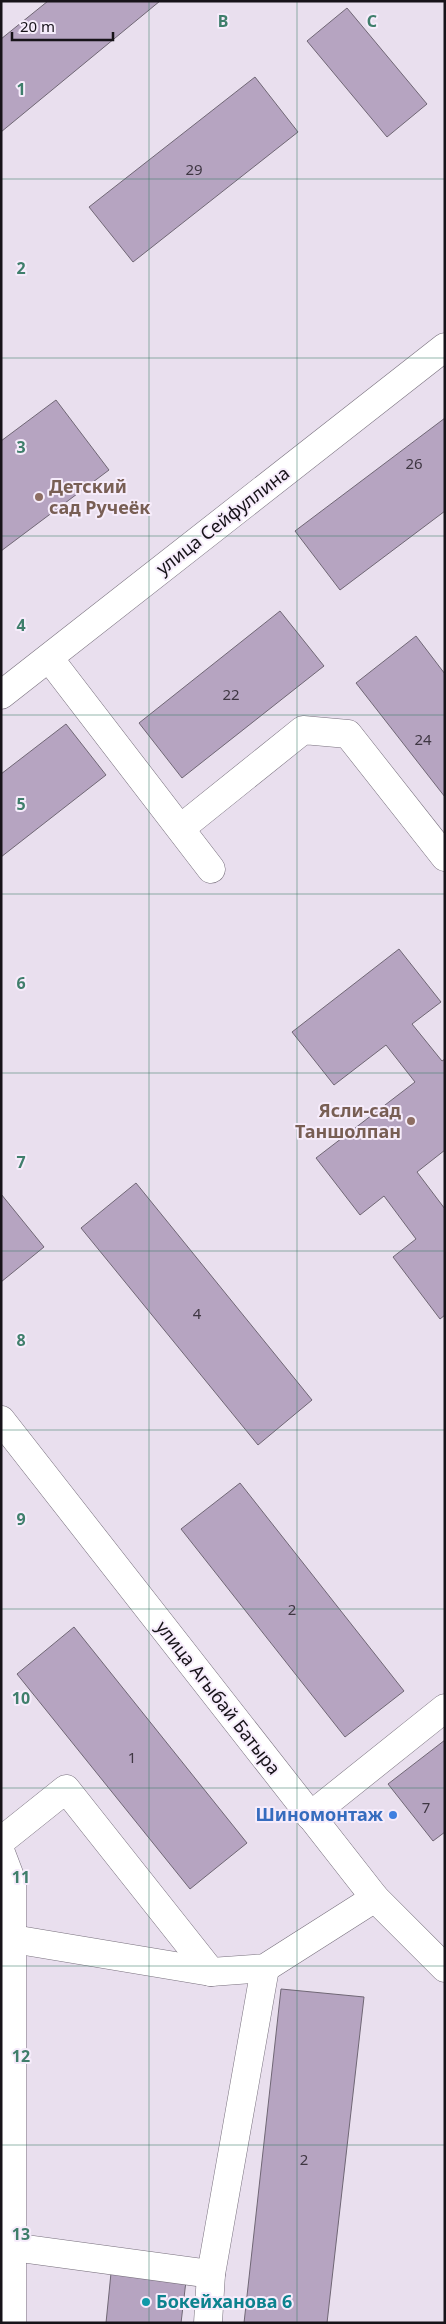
<svg xmlns="http://www.w3.org/2000/svg" width="446" height="2324" font-family="'Noto Sans',sans-serif">
  <rect width="100%" height="100%" fill="#e9dfee"/>
  <g fill="#b6a4c1" stroke="#706775">
    <path d="M 48,1 L 160,1 L 1,132 L 1,39 Z"/>
    <path d="M 347,8 L 427,104 L 387,137 L 307,41 Z"/>
    <path d="M 255,77 L 298,132 L 133,262 L 89,207 Z"/>
    <path d="M 56,400 L 109,470 L 1,551 L 1,441 Z"/>
    <path d="M 445,418 L 445,511 L 340,590 L 295,531 Z"/>
    <path d="M 280,611 L 324,666 L 182,778 L 139,723 Z"/>
    <path d="M 416,636 L 445,674 L 445,797 L 356,683 Z"/>
    <path d="M 66,724 L 106,775 L 1,857 L 1,774 Z"/>
    <path d="M 399,949 L 441,1002 L 412,1024 L 442,1061 L 445,1059 L 445,1150 L 417,1172 L 445,1209 L 445,1315 L 440,1319 L 393,1257 L 416,1239 L 384,1196 L 360,1215 L 316,1158 L 415,1082 L 386,1045 L 334,1085 L 292,1032 Z"/>
    <path d="M 136,1183 L 312,1400 L 258,1445 L 81,1228 Z"/>
    <path d="M 1,1194 L 44,1247 L 1,1282 Z"/>
    <path d="M 240,1483 L 404,1691 L 345,1737 L 181,1529 Z"/>
    <path d="M 74,1627 L 247,1843 L 190,1889 L 17,1674 Z"/>
    <path d="M 445,1740 L 445,1832 L 433,1841 L 388,1784 Z"/>
    <path d="M 281,1989 L 364,1997 L 327,2323 L 244,2323 Z"/>
    <path d="M 111,2273 L 186,2281 L 181,2323 L 106,2323 Z"/>
  </g>
  <g fill="none" stroke-linecap="round" stroke-linejoin="round">
    <defs>
      <g id="minor">
        <path d="M 49,658 L 211,869"/>
        <path d="M 1,695 L 445,347"/>
        <path d="M 181,828 L 303,730 L 348,734 L 445,857"/>
        <path d="M 1,1420 L 375,1898 L 445,1968"/>
        <path d="M 310,1816 L 445,1708"/>
        <path d="M 1,1841 L 66,1789 L 211,1972 L 265,1968 L 375,1898"/>
        <path d="M 1,1853 L 12,1882 L 12,2323"/>
        <path d="M 1,1937 L 211,1972"/>
        <path d="M 12,2247 L 211,2274"/>
        <path d="M 208,2323 L 211,2274 L 265,1968"/>
      </g>
    </defs>
    <use href="#minor" stroke="#78707d" stroke-width="29"/>
    <use href="#minor" stroke="#fff" stroke-width="28"/>
  </g>
  <path fill="none" stroke="#3f7e6b" stroke-width="1" stroke-opacity="0.55" d="M 149,1 L 149,2323M 297,1 L 297,2323M 1,179 L 445,179M 1,358 L 445,358M 1,536 L 445,536M 1,715 L 445,715M 1,894 L 445,894M 1,1073 L 445,1073M 1,1251 L 445,1251M 1,1430 L 445,1430M 1,1609 L 445,1609M 1,1788 L 445,1788M 1,1966 L 445,1966M 1,2145 L 445,2145"/>
  <g fill="#8d6e63" stroke="#f6ecfb" stroke-width="2">
    <circle cx="39" cy="497" r="5"/>
    <circle cx="411" cy="1121" r="5"/>
  </g>
  <circle fill="#3f7fe0" stroke="#f6ecfb" stroke-width="2" cx="393" cy="1815" r="5"/>
  <circle fill="#0f9aa8" stroke="#f6ecfb" stroke-width="2" cx="146" cy="2302" r="5"/>
  <g text-anchor="middle" stroke-width="4" stroke-linejoin="round" paint-order="stroke">
    <g font-size="15" fill="#3f3743">
      <text x="194" y="175">29</text>
      <text x="414" y="469">26</text>
      <text x="231" y="700">22</text>
      <text x="423" y="745">24</text>
      <text x="197" y="1319">4</text>
      <text x="292" y="1615">2</text>
      <text x="132" y="1763">1</text>
      <text x="426" y="1813">7</text>
      <text x="304" y="2165">2</text>
    </g>
    <g font-size="18" font-weight="bold" fill="#785e54" stroke="#f6ecfb" text-anchor="start">
      <text x="49" y="493">Детский<tspan x="49" dy="21">сад Ручеёк</tspan></text>
      <text x="401" y="1117" text-anchor="end">Ясли-сад<tspan x="401" dy="21">Таншолпан</tspan></text>
    </g>
    <g font-size="18" fill="#171319" stroke="#f6ecfb">
      <text transform="translate(223 521) rotate(-38)" y="6">улица Сейфуллина</text>
      <text transform="translate(218 1698) rotate(52)" y="6">улица Агыбай Батыра</text>
    </g>
    <g font-size="18" font-weight="bold" fill="#366cbe" stroke="#f6ecfb" text-anchor="end">
      <text x="383" y="1821">Шиномонтаж</text>
    </g>
    <g font-size="18" font-weight="bold" fill="#0d838f" stroke="#f6ecfb" text-anchor="start">
      <text x="156" y="2308">Бокейханова 6</text>
    </g>
  </g>
  <g font-size="16" text-anchor="middle" font-weight="bold" fill="#3f7e6b" stroke="#f6ecfb" stroke-width="4" stroke-linejoin="round" paint-order="stroke">
    <text x="223" y="27">B</text>
    <text x="372" y="27">C</text>
    <text x="21" y="95">1</text>
    <text x="21" y="274">2</text>
    <text x="21" y="453">3</text>
    <text x="21" y="631">4</text>
    <text x="21" y="810">5</text>
    <text x="21" y="989">6</text>
    <text x="21" y="1168">7</text>
    <text x="21" y="1346">8</text>
    <text x="21" y="1525">9</text>
    <text x="21" y="1704">10</text>
    <text x="21" y="1883">11</text>
    <text x="21" y="2062">12</text>
    <text x="21" y="2240">13</text>
  </g>
  <rect width="446" height="2324" fill="none" stroke="#171319" stroke-width="5"/>
  <path d="M12 32v8h101v-8" fill="none" stroke="#171319" stroke-width="2.5"/>
  <text x="20" y="32" font-size="15" fill="#171319" stroke="#f6ecfb" stroke-width="4" paint-order="stroke">20 m</text>
</svg>
